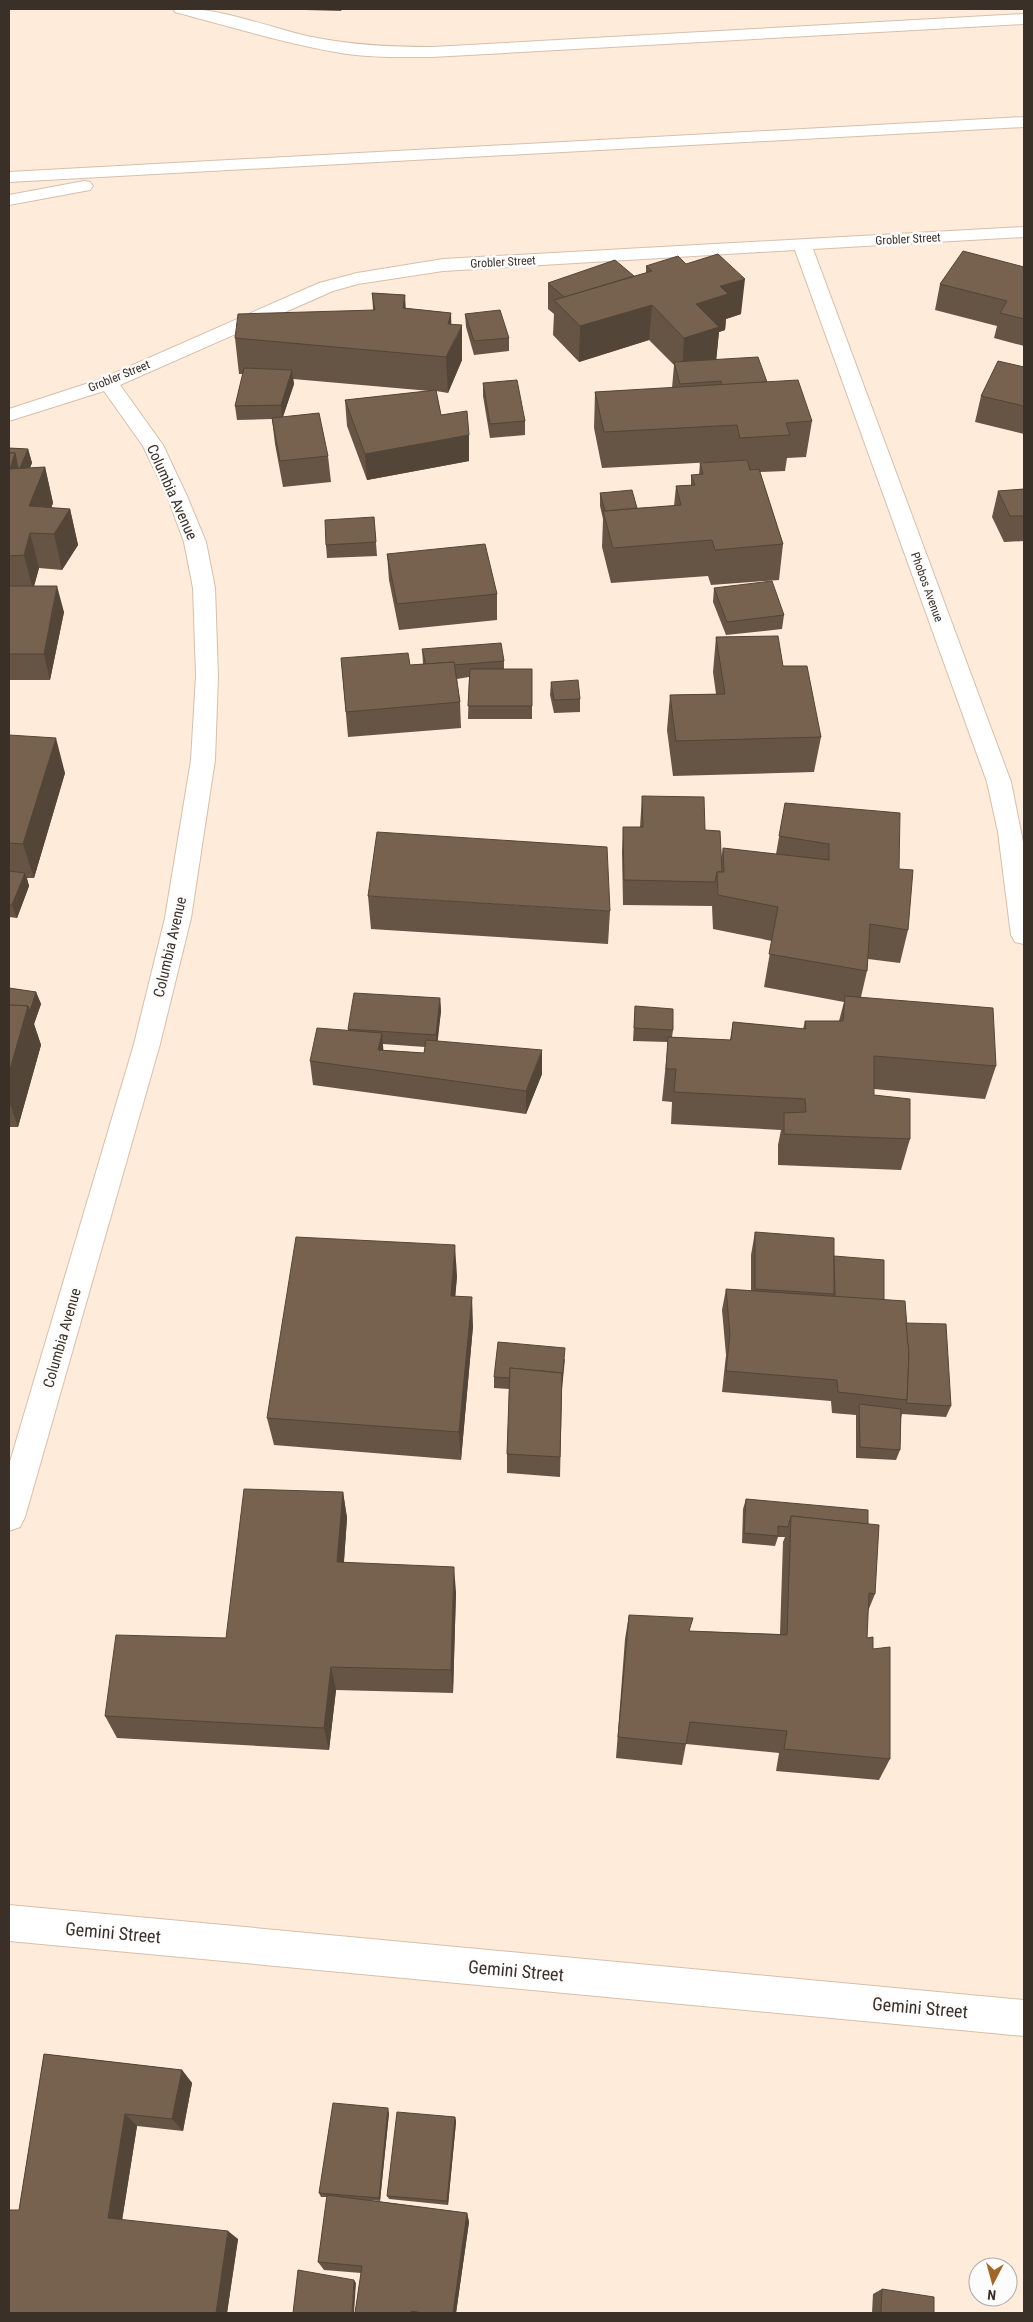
<svg xmlns="http://www.w3.org/2000/svg" width="1033" height="2322" font-family="'Roboto Condensed',sans-serif">
  <rect width="100%" height="100%" fill="#ffebda"/>
  <g fill="none" stroke-linecap="round" stroke-linejoin="round">
    <defs>
      <g id="street">
        <path d="M 173,9 C 218,6 263,26 307,36 C 349,45 389,47 432,47 L 1024,14 L 1024,24 L 432,57 C 404,57 375,58 347,54 C 289,45 232,27 175,12 Z"/>
        <path d="M 1024,227 L 1024,237 L 813,249 L 1011,782 L 1024,847 L 1024,944 L 1015,942 L 1011,935 L 998,832 L 987,782 L 795,250 L 443,271 L 358,284 L 333,291 L 120,385 L 163,445 L 187,496 L 206,542 L 215,588 L 218,676 L 215,760 L 191,918 L 160,1044 L 25,1517 L 20,1527 L 9,1531 L 9,1465 L 134,1044 L 165,918 L 191,760 L 196,676 L 193,588 L 184,542 L 167,496 L 143,446 L 104,391 L 9,421 L 9,409 L 101,379 L 319,283 L 357,273 L 443,259 Z"/>
        <path d="M 9,1905 L 1024,2000 L 1024,2036 L 9,1941 Z"/>
      </g>
      <g id="primary">
        <path d="M 1024,117 L 1024,127 L 9,182 L 9,172 Z"/>
        <path d="M 84,181 L 90,182 L 93,186 L 90,190 L 9,205 L 9,195 Z"/>
      </g>
    </defs>
    <use href="#street" stroke="#d7bfaa" stroke-width="2"/>
    <use href="#primary" stroke="#d7bfaa" stroke-width="2"/>
    <use href="#street" fill="#fff" fill-rule="evenodd"/>
    <use href="#primary" fill="#fff" fill-rule="evenodd"/>
  </g>
  <g fill="#665444" fill-rule="evenodd">
    <path d="M 305,9 L 342,9 L 341,11 L 305,10 Z"/>
    <path d="M 646,266 L 741,314 L 726,319 L 725,330 L 719,332 L 716,359 L 767,382 L 812,421 L 806,457 L 787,458 L 785,471 L 760,472 L 783,544 L 779,580 L 711,585 L 708,576 L 611,583 L 602,547 L 603,519 L 600,506 L 600,493 L 637,508 L 674,506 L 676,486 L 691,485 L 691,475 L 699,475 L 700,463 L 733,461 L 602,468 L 594,428 L 595,392 L 672,388 L 674,365 L 649,340 L 579,362 L 553,335 L 554,314 L 548,309 L 548,283 L 634,276 L 646,273 Z"/>
    <path d="M 1024,267 L 1024,346 L 994,338 L 997,326 L 935,310 L 940,284 Z"/>
    <path d="M 372,293 L 405,295 L 405,308 L 451,313 L 451,324 L 462,360 L 448,393 L 436,391 L 441,415 L 469,435 L 469,461 L 367,480 L 347,426 L 345,400 L 430,391 L 293,379 L 294,384 L 283,417 L 328,456 L 331,482 L 283,487 L 275,444 L 272,419 L 237,420 L 235,406 L 243,374 L 239,374 L 235,338 L 373,310 Z"/>
    <path d="M 465,314 L 509,338 L 509,351 L 474,355 L 466,327 Z"/>
    <path d="M 1024,367 L 1024,434 L 975,422 L 981,396 Z"/>
    <path d="M 483,383 L 525,421 L 525,435 L 490,438 L 483,396 Z"/>
    <path d="M 9,448 L 28,449 L 32,463 L 30,468 L 45,467 L 53,503 L 51,508 L 70,509 L 78,545 L 62,570 L 39,568 L 34,586 L 64,612 L 50,680 L 9,680 Z"/>
    <path d="M 1024,489 L 1024,541 L 1004,542 L 992,517 L 998,491 Z"/>
    <path d="M 374,517 L 377,556 L 327,558 L 326,545 Z"/>
    <path d="M 387,554 L 497,594 L 497,620 L 399,630 L 389,580 Z"/>
    <path d="M 714,588 L 784,615 L 782,629 L 726,635 L 713,602 Z"/>
    <path d="M 716,637 L 783,666 L 821,737 L 814,772 L 673,776 L 667,730 L 670,695 L 716,694 L 713,672 Z"/>
    <path d="M 422,649 L 504,661 L 504,669 L 532,669 L 532,719 L 468,719 L 469,677 L 457,679 L 460,702 L 461,728 L 348,737 L 341,658 L 410,665 L 423,664 Z"/>
    <path d="M 551,682 L 580,699 L 580,712 L 554,713 L 550,695 Z"/>
    <path d="M 9,735 L 65,773 L 34,878 L 27,878 L 29,886 L 17,918 L 9,917 Z"/>
    <path d="M 642,796 L 705,830 L 721,859 L 723,848 L 776,854 L 785,803 L 899,869 L 908,930 L 900,963 L 868,959 L 867,971 L 861,997 L 996,1066 L 985,1099 L 874,1089 L 874,1095 L 910,1139 L 901,1170 L 778,1165 L 778,1145 L 781,1130 L 671,1124 L 672,1102 L 662,1101 L 668,1042 L 633,1041 L 635,1006 L 673,1030 L 672,1037 L 730,1040 L 733,1022 L 803,1029 L 805,1021 L 839,1021 L 844,1002 L 764,987 L 772,941 L 713,929 L 712,906 L 623,905 L 622,852 L 623,827 L 640,827 Z"/>
    <path d="M 368,896 L 610,911 L 608,944 L 371,929 Z"/>
    <path d="M 9,988 L 36,992 L 41,1004 L 34,1024 L 41,1045 L 18,1127 L 9,1127 Z"/>
    <path d="M 440,998 L 441,1011 L 437,1041 L 542,1074 L 526,1114 L 313,1085 L 310,1061 L 348,1030 L 348,1029 ZM 383,1044 L 425,1047 L 424,1053 L 383,1050 Z"/>
    <path d="M 755,1232 L 834,1256 L 884,1300 L 906,1323 L 951,1406 L 946,1417 L 902,1414 L 901,1418 L 900,1450 L 896,1460 L 856,1458 L 856,1415 L 832,1413 L 831,1401 L 722,1392 L 726,1355 L 722,1310 L 726,1289 L 751,1291 L 751,1255 Z"/>
    <path d="M 457,1276 L 455,1296 L 473,1326 L 461,1460 L 274,1445 L 267,1418 Z"/>
    <path d="M 565,1359 L 562,1389 L 560,1477 L 507,1473 L 507,1454 L 509,1389 L 494,1388 L 494,1377 Z"/>
    <path d="M 343,1492 L 347,1518 L 344,1562 L 456,1592 L 453,1693 L 336,1690 L 329,1750 L 117,1738 L 105,1716 L 226,1638 Z"/>
    <path d="M 746,1499 L 868,1524 L 875,1594 L 868,1611 L 867,1638 L 873,1649 L 890,1759 L 879,1780 L 776,1771 L 779,1753 L 686,1744 L 682,1765 L 616,1758 L 625,1639 L 629,1615 L 690,1631 L 780,1634 L 783,1542 L 785,1537 L 778,1537 L 775,1546 L 742,1543 L 743,1509 Z"/>
    <path d="M 44,2054 L 182,2070 L 192,2083 L 183,2131 L 137,2126 L 122,2220 L 238,2239 L 227,2313 L 9,2313 L 19,2210 Z"/>
    <path d="M 389,2113 L 380,2201 L 368,2200 L 467,2213 L 469,2222 L 456,2313 L 355,2313 L 361,2273 L 324,2270 L 318,2262 L 327,2197 L 321,2197 L 319,2193 Z"/>
    <path d="M 455,2117 L 456,2122 L 448,2205 L 389,2199 L 387,2196 Z"/>
    <path d="M 882,2289 L 934,2313 L 872,2313 L 873,2294 Z"/>
  </g>
  <g fill="#534537">
    <path d="M 745,279 L 741,314 L 726,319 L 725,330 L 719,332 L 716,363 L 682,373 L 684,338 L 696,304 L 720,286 Z"/>
    <path d="M 405,295 L 407,330 L 403,308 Z"/>
    <path d="M 652,305 L 649,340 L 579,362 L 580,326 Z"/>
    <path d="M 451,313 L 452,346 L 462,325 L 462,360 L 448,393 L 446,357 L 448,324 Z"/>
    <path d="M 292,370 L 294,384 L 282,419 L 281,405 Z"/>
    <path d="M 469,435 L 469,461 L 367,480 L 365,454 Z"/>
    <path d="M 28,449 L 32,463 L 22,484 L 10,469 L 15,453 Z"/>
    <path d="M 45,467 L 53,503 L 41,534 L 29,506 Z"/>
    <path d="M 70,509 L 78,545 L 62,570 L 54,534 Z"/>
    <path d="M 30,533 L 39,568 L 33,590 L 24,555 Z"/>
    <path d="M 57,586 L 64,612 L 50,680 L 44,654 Z"/>
    <path d="M 56,738 L 65,773 L 34,878 L 23,844 Z"/>
    <path d="M 25,873 L 29,886 L 17,918 L 12,905 Z"/>
    <path d="M 36,992 L 41,1004 L 34,1024 L 41,1045 L 18,1127 L 9,1101 L 9,1073 L 28,1006 Z"/>
    <path d="M 440,998 L 441,1011 L 437,1048 L 436,1035 Z"/>
    <path d="M 382,1033 L 384,1057 L 378,1050 Z"/>
    <path d="M 542,1050 L 542,1074 L 526,1114 L 526,1091 Z"/>
    <path d="M 455,1245 L 457,1276 L 453,1325 L 451,1296 Z"/>
    <path d="M 472,1297 L 473,1326 L 461,1460 L 459,1432 Z"/>
    <path d="M 343,1492 L 347,1518 L 342,1587 L 337,1562 Z"/>
    <path d="M 454,1567 L 456,1592 L 453,1693 L 451,1670 Z"/>
    <path d="M 331,1667 L 336,1690 L 329,1750 L 324,1728 Z"/>
    <path d="M 182,2070 L 192,2083 L 183,2131 L 172,2119 Z"/>
    <path d="M 388,2108 L 389,2113 L 380,2201 L 379,2198 Z"/>
    <path d="M 125,2114 L 137,2126 L 121,2227 L 108,2218 Z"/>
    <path d="M 455,2117 L 456,2122 L 448,2205 L 447,2201 Z"/>
    <path d="M 467,2213 L 469,2222 L 456,2313 L 453,2313 Z"/>
    <path d="M 228,2231 L 238,2239 L 227,2313 L 216,2313 Z"/>
    <path d="M 354,2280 L 356,2283 L 354,2313 L 352,2313 Z"/>
  </g>
  <g fill="#77624f" stroke="#534537">
    <path d="M 963,251 L 1024,267 L 1024,319 L 1000,313 L 1007,301 L 940,284 Z"/>
    <path d="M 718,254 L 745,279 L 720,286 L 728,294 L 696,304 L 719,327 L 684,338 L 652,305 L 580,326 L 554,300 L 652,271 L 646,266 L 678,256 L 686,264 Z"/>
    <path d="M 615,260 L 634,276 L 564,297 L 548,283 Z"/>
    <path d="M 372,293 L 405,295 L 403,308 L 451,313 L 448,324 L 462,325 L 446,357 L 235,338 L 238,314 L 375,310 Z"/>
    <path d="M 500,310 L 509,338 L 474,341 L 465,314 Z"/>
    <path d="M 758,357 L 767,382 L 722,385 L 721,381 L 680,384 L 674,362 Z"/>
    <path d="M 998,361 L 1024,367 L 1024,406 L 981,396 Z"/>
    <path d="M 244,368 L 292,370 L 281,405 L 235,406 Z"/>
    <path d="M 517,380 L 525,421 L 490,424 L 483,383 Z"/>
    <path d="M 798,380 L 812,421 L 786,423 L 790,435 L 740,438 L 737,425 L 604,432 L 595,392 Z"/>
    <path d="M 436,390 L 441,415 L 467,411 L 469,435 L 365,454 L 345,400 Z"/>
    <path d="M 319,413 L 328,456 L 280,461 L 272,418 Z"/>
    <path d="M 9,448 L 28,449 L 20,468 L 18,468 L 15,453 L 9,453 Z"/>
    <path d="M 9,453 L 15,453 L 10,469 L 45,467 L 29,506 L 70,509 L 54,534 L 30,533 L 24,555 L 9,556 Z"/>
    <path d="M 747,460 L 750,470 L 759,469 L 783,544 L 715,550 L 712,540 L 613,548 L 603,511 L 681,505 L 676,486 L 695,485 L 691,475 L 703,474 L 700,463 Z"/>
    <path d="M 1024,489 L 1024,516 L 1010,516 L 998,491 Z"/>
    <path d="M 632,490 L 637,508 L 605,511 L 600,493 Z"/>
    <path d="M 374,517 L 376,542 L 326,545 L 325,520 Z"/>
    <path d="M 485,544 L 497,594 L 397,604 L 387,554 Z"/>
    <path d="M 772,581 L 784,615 L 727,622 L 714,588 Z"/>
    <path d="M 9,586 L 57,586 L 44,654 L 9,654 Z"/>
    <path d="M 778,636 L 783,666 L 807,666 L 821,737 L 676,741 L 670,695 L 725,694 L 716,637 Z"/>
    <path d="M 501,643 L 504,661 L 454,665 L 454,662 L 426,664 L 422,649 Z"/>
    <path d="M 408,653 L 410,665 L 454,662 L 460,702 L 346,712 L 341,658 Z"/>
    <path d="M 470,669 L 532,669 L 532,706 L 468,706 Z"/>
    <path d="M 578,680 L 580,699 L 554,700 L 551,682 Z"/>
    <path d="M 9,735 L 56,738 L 23,844 L 9,843 Z"/>
    <path d="M 642,796 L 704,797 L 705,830 L 720,831 L 722,872 L 717,872 L 715,882 L 624,880 L 623,827 L 643,827 Z"/>
    <path d="M 785,803 L 900,813 L 899,869 L 913,870 L 908,930 L 870,924 L 867,971 L 769,954 L 778,907 L 718,895 L 717,872 L 724,872 L 723,848 L 829,860 L 829,844 L 779,836 Z"/>
    <path d="M 377,832 L 607,847 L 610,911 L 368,896 Z"/>
    <path d="M 9,871 L 25,873 L 12,905 L 9,905 Z"/>
    <path d="M 9,988 L 36,992 L 30,1011 L 28,1006 L 9,1005 Z"/>
    <path d="M 354,993 L 440,998 L 436,1035 L 348,1029 Z"/>
    <path d="M 845,996 L 993,1008 L 996,1066 L 874,1056 L 874,1095 L 910,1099 L 910,1139 L 784,1134 L 784,1113 L 806,1112 L 805,1099 L 674,1092 L 676,1069 L 666,1069 L 668,1037 L 731,1040 L 733,1022 L 806,1029 L 805,1021 L 843,1021 Z"/>
    <path d="M 9,1005 L 28,1006 L 9,1073 Z"/>
    <path d="M 635,1006 L 673,1009 L 673,1030 L 634,1028 Z"/>
    <path d="M 317,1028 L 382,1033 L 378,1050 L 424,1053 L 426,1040 L 542,1050 L 526,1091 L 310,1061 Z"/>
    <path d="M 755,1232 L 834,1238 L 834,1294 L 755,1289 Z"/>
    <path d="M 296,1237 L 455,1245 L 451,1296 L 472,1297 L 459,1432 L 267,1418 Z"/>
    <path d="M 834,1256 L 884,1260 L 884,1300 L 835,1297 Z"/>
    <path d="M 726,1289 L 905,1301 L 909,1354 L 907,1400 L 838,1392 L 837,1380 L 726,1371 L 730,1334 Z"/>
    <path d="M 906,1323 L 946,1324 L 951,1406 L 906,1403 L 907,1400 L 909,1354 Z"/>
    <path d="M 498,1342 L 565,1348 L 562,1381 L 562,1373 L 510,1368 L 510,1378 L 494,1377 Z"/>
    <path d="M 510,1368 L 562,1373 L 560,1457 L 507,1454 Z"/>
    <path d="M 859,1404 L 901,1409 L 900,1450 L 860,1447 Z"/>
    <path d="M 244,1489 L 343,1492 L 337,1562 L 454,1567 L 451,1670 L 331,1667 L 324,1728 L 105,1716 L 116,1635 L 226,1638 Z"/>
    <path d="M 746,1499 L 868,1510 L 868,1524 L 791,1516 L 788,1527 L 778,1526 L 778,1536 L 744,1533 Z"/>
    <path d="M 791,1516 L 879,1525 L 875,1594 L 869,1593 L 867,1638 L 873,1637 L 873,1649 L 890,1647 L 890,1759 L 784,1749 L 787,1731 L 690,1722 L 686,1744 L 618,1737 L 629,1615 L 693,1618 L 689,1631 L 787,1635 Z"/>
    <path d="M 44,2054 L 182,2070 L 172,2119 L 125,2114 L 108,2218 L 228,2231 L 216,2313 L 9,2313 L 9,2210 L 19,2210 Z"/>
    <path d="M 333,2103 L 388,2108 L 379,2198 L 319,2193 Z"/>
    <path d="M 397,2112 L 455,2117 L 447,2201 L 387,2196 Z"/>
    <path d="M 327,2195 L 467,2213 L 453,2313 L 423,2313 L 411,2311 L 411,2313 L 355,2313 L 362,2266 L 318,2262 Z"/>
    <path d="M 298,2270 L 354,2280 L 352,2313 L 293,2313 Z"/>
    <path d="M 882,2289 L 934,2297 L 934,2313 L 881,2313 Z"/>
  </g>
  <g text-anchor="middle" stroke-width="5" stroke-linejoin="round" paint-order="stroke">
    <g font-size="12" fill="#3a3028" stroke="#fcfcfc">
      <text transform="translate(908 239) rotate(-3)" y="4">Grobler Street</text>
      <text transform="translate(503 262) rotate(-3)" y="4">Grobler Street</text>
      <text transform="translate(119 376) rotate(-22)" y="4">Grobler Street</text>
      <text transform="translate(927 587) rotate(70)" y="4">Phobos Avenue</text>
    </g>
    <g font-size="15" fill="#3a3028" stroke="#fcfcfc">
      <text transform="translate(172 492) rotate(66)" y="5">Columbia Avenue</text>
      <text transform="translate(170 947) rotate(-77)" y="5">Columbia Avenue</text>
      <text transform="translate(62 1338) rotate(-74)" y="5">Columbia Avenue</text>
    </g>
    <g font-size="18" fill="#3a3028" stroke="#fcfcfc">
      <text transform="translate(113 1933) rotate(5)" y="6">Gemini Street</text>
      <text transform="translate(516 1971) rotate(5)" y="6">Gemini Street</text>
      <text transform="translate(920 2008) rotate(5)" y="6">Gemini Street</text>
    </g>
  </g>
  <rect width="1033" height="2322" fill="none" stroke="#3a3028" stroke-width="20"/>
  <g transform="translate(993 2282) rotate(186)"><circle r="24" fill="#fcfcfc" stroke="#aeaaa7"/>
  <path d="M0-4L9 19L0 12L-9 19Z" fill="#a26628"/>
  <text y="-8" font-size="14" font-weight="bold" text-anchor="middle" fill="#3a3028">N</text>
  </g>
</svg>
